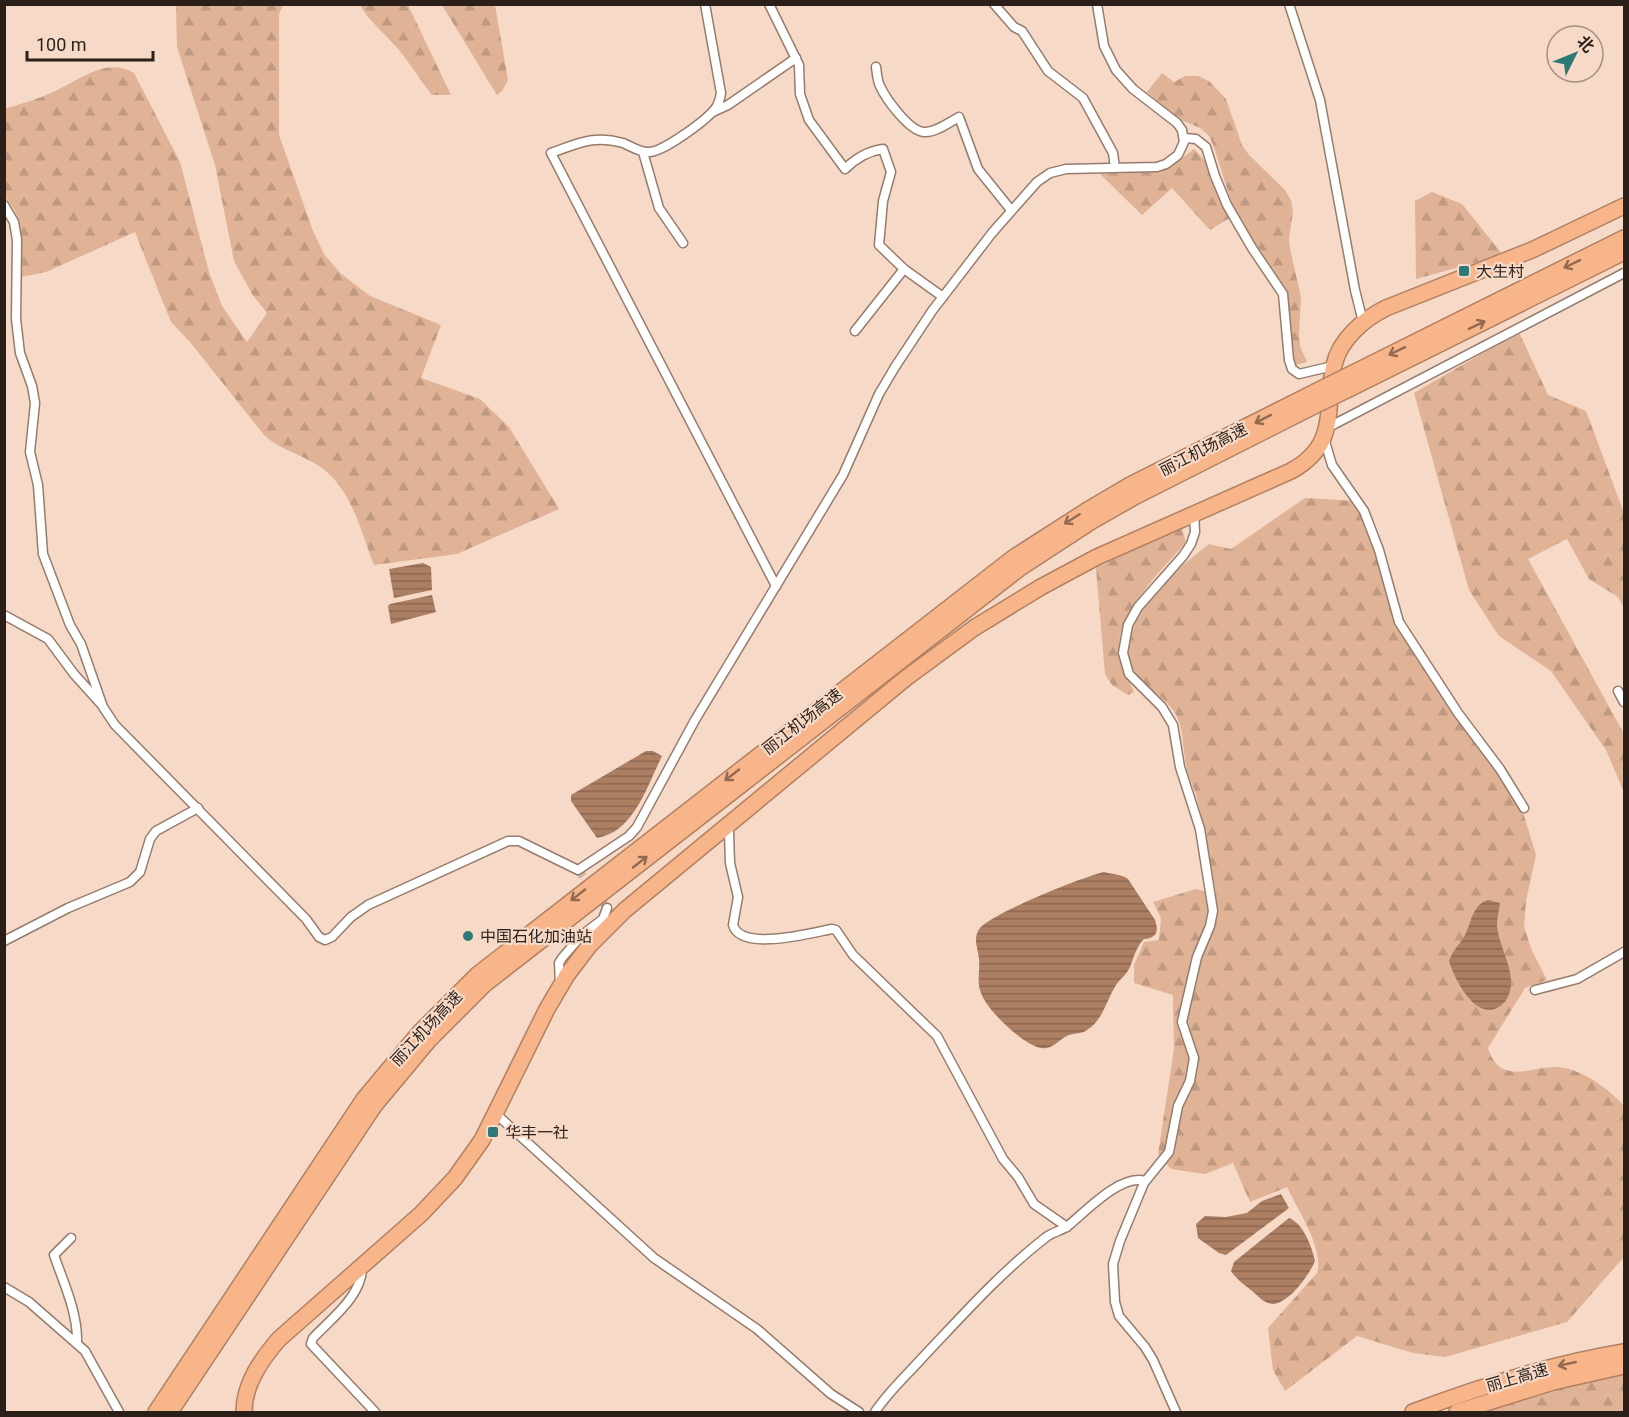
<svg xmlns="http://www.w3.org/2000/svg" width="1629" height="1417" font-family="Roboto,'Noto Sans SC',sans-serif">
  <defs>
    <pattern id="forest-firs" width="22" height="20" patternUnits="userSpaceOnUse" patternTransform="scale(1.5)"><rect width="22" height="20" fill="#e0b296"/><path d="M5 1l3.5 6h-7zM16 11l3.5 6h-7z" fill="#c09981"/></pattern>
    <pattern id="water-rules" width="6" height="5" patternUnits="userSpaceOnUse" patternTransform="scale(1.5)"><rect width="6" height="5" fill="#ac7e62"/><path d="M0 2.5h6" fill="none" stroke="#8c6750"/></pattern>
  </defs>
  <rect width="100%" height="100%" fill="#f6d9c7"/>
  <g fill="url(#forest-firs)">
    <path d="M 176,5 L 283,5 L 279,14 L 279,135 L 313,231 L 324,254 L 340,273 L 370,296 L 441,325 L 421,378 L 480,399 L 509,427 L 559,509 L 457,554 L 374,565 C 361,532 352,490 322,468 C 304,455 282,451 265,436 L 190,342 L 171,322 L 135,232 L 46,272 L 21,277 L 19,221 L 14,209 L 5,197 L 4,109 C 21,104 38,99 53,92 C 79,81 105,56 134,73 L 180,162 L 209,272 L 222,306 L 247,342 L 267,313 L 252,294 L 234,261 L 215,165 L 177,47 Z"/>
    <path d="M 360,5 L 408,5 L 451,95 L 432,95 L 400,51 L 368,17 Z"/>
    <path d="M 442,5 L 495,5 L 508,80 L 502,91 L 497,95 Z"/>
    <path d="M 1162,73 L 1174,82 L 1185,76 L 1198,76 L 1209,81 L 1226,99 L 1242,145 L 1249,155 L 1285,190 L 1291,200 L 1293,212 L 1289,237 L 1290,249 L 1301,297 L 1299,334 L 1300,346 L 1307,362 L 1295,365 L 1293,359 L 1288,297 L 1277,275 L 1245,228 L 1231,201 L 1214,147 L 1209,136 L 1200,128 L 1177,118 L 1147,92 Z"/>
    <path d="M 1194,149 L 1208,164 L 1210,179 L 1231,217 L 1210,230 L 1172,188 L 1142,215 L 1100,174 L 1159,172 L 1175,164 Z"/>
    <path d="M 1432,192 L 1462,204 L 1503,255 L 1416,279 L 1415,201 Z"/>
    <path d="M 1519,332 L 1548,395 L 1586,411 L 1624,513 L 1624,608 L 1618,597 L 1589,579 L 1567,539 L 1528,559 L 1624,734 L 1624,792 L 1606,750 L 1551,671 L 1499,636 L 1469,590 L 1414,393 Z"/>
    <path d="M 1305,498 L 1356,501 L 1377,551 L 1397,623 L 1498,770 L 1522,809 L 1536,855 L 1526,901 L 1524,927 L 1532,951 L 1547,980 L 1525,988 L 1488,1048 C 1501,1090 1537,1062 1565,1068 C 1587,1073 1610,1090 1624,1106 L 1624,1253 L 1623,1258 L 1567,1322 L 1445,1357 L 1413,1353 L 1357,1336 L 1285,1391 L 1273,1370 L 1268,1328 L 1317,1273 C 1325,1251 1297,1208 1287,1187 L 1250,1202 L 1233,1163 L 1205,1174 L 1171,1169 L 1158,1154 L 1174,1049 L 1173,995 L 1134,983 L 1134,965 L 1144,942 L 1159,940 L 1161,918 L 1153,902 L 1196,889 L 1216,894 C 1210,863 1206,830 1197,799 C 1195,789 1189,779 1187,769 C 1183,753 1184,735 1178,719 C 1171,700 1149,691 1138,676 C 1103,630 1177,569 1209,544 L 1231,549 Z"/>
    <path d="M 1181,527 L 1186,542 C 1162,571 1115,612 1119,654 C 1120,666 1129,680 1134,692 L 1128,695 L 1112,685 L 1105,674 L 1096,568 Z"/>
    <path d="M 1624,1371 L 1624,1412 L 1467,1412 L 1539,1388 Z"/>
  </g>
  <g fill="url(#water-rules)">
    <path d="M 423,563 L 431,567 L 432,590 L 394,598 L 389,569 Z"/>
    <path d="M 432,595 L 436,612 L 391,624 L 388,606 L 390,604 Z"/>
    <path d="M 646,751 L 653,751 L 662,756 C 647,786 634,832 597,838 L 571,801 L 571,795 Z"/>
    <path d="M 1104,872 C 1111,874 1124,875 1128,879 L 1155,920 C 1159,931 1157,938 1144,939 C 1136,947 1134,957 1130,967 C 1127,974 1120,979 1116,985 C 1106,1001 1103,1020 1087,1030 C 1082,1034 1075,1033 1069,1035 C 1059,1039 1053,1050 1041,1048 C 1023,1045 984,1008 980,990 C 977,980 980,969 979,959 C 978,947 972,939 980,928 C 993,913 1082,877 1104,872 Z"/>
    <path d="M 1488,900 L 1500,903 C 1499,910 1497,918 1497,926 C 1499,949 1517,971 1509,994 C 1507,1000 1503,1005 1497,1008 C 1474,1019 1454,978 1449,961 C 1452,952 1457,947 1462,940 C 1471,928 1471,904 1488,900 Z"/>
    <path d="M 1281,1194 L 1289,1208 L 1226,1255 L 1219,1253 L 1198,1238 L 1196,1224 L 1205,1216 L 1226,1217 L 1247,1213 L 1262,1201 Z"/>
    <path d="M 1289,1218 C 1303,1223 1312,1247 1315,1261 C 1310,1274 1285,1310 1268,1303 C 1262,1301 1257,1295 1252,1291 C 1245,1285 1237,1280 1231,1271 L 1234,1262 Z"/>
  </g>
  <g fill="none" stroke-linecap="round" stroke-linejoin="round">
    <path stroke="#cdb4a4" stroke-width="8" stroke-dasharray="8 4" stroke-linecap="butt" d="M 578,870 L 607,908"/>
    <defs>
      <g id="street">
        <path d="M 705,4 L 721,93 C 720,99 719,105 714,110 C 705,121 663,152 649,152 C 640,153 631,146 623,143 C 593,135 579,143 551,153 L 776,586"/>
        <path d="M 769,4 L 799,65 L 800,94 L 809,120 L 845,169 C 856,158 868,151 883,149 L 891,172 L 883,201 L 879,245 L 904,269 L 943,297"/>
        <path d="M 994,4 L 1014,27 L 1022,31 L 1048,71 L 1083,98 L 1113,153 L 1115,168"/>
        <path d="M 1289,4 L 1320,100 L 1355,290 L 1363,322"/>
        <path d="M 876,67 C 877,73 877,80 880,86 C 886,99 909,131 924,132 C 935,133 950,122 959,117 L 978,169 L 1011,210"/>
        <path d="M 713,112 L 728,105 L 796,58"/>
        <path d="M 1184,138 L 1196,139 L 1206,147 L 1215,176 L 1227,205 L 1252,248 L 1283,294 L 1289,360 L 1292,369 L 1299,374 L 1333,366"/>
        <path d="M 643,152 L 659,208 L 683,243"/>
        <path d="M 4,205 L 14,222 L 17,240 L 16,319 L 20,353 L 32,386 L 35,403 L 30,452 L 38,485 L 43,554 L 70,625 L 81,644 L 103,707 L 115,725 L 306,919 L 319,937 L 325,940 L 332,937 L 351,917 L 368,905 L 508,841 L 519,841 L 578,870 L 629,836 L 637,827 L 695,720 L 843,475 L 879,394 L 895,367 L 932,311 L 992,233 L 1037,182 L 1050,173 L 1066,169 L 1157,167 L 1166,164 L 1178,155 L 1184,142 L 1182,130 L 1177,123 L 1133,89 L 1116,70 L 1104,46 L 1097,4"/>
        <path d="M 855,331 L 904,269"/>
        <path d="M 1327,428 L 1624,273"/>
        <path d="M 1324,438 L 1332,465 L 1364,511 L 1379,550 L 1399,622 L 1458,713 L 1500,769 L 1524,808"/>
        <path d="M 4,615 L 48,639 L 74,674 L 101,704"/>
        <path d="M 1618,691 L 1624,702"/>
        <path d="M 727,827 L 729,833 L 730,863 L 738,897 L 733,925 C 741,952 811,933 832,929 L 836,930 L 853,955 L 937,1036 L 1003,1159 L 1018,1177 L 1034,1204 L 1067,1227"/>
        <path d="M 4,941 L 68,908 L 130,882 L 140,872 L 150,839 L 156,831 L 198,808"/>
        <path d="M 560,984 L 559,963 L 562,958 L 582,935 L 603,919 L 607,908"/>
        <path d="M 1535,990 L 1577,979 L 1624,952"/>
        <path d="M 495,1113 L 654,1258 L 757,1329 L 831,1394 L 859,1412"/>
        <path d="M 71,1238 L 54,1255 C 64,1284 78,1313 77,1343"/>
        <path d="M 362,1266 C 363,1295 332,1318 313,1338 L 311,1344 L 375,1412"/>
        <path d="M 4,1287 L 29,1302 L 85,1351 L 119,1412"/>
        <path d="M 875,1412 C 888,1392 907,1375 923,1357 C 962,1316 1000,1273 1045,1238 C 1052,1232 1062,1231 1069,1225 C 1086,1211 1122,1173 1145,1181"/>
        <path d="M 1176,1412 L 1153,1360 L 1145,1347 L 1119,1316 L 1115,1302 L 1113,1264 L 1120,1241 L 1144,1183 L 1169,1152 L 1178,1106 L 1190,1081 L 1194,1058 L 1182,1022 L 1197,957 L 1210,926 L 1213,911 L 1200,829 L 1180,767 L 1173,725 L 1162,707 L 1129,674 L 1123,653 L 1128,625 L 1138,607 L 1183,556 L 1191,544 L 1195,532 L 1194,513"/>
      </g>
      <g id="highway">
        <path d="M 1347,376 L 1624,238"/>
        <path d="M 1349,389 L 1624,252"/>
        <path d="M 156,1412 L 364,1099 L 420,1032 L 477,975 L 1013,558 L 1086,511 L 1130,485 L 1315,392"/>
        <path d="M 170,1412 L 374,1106 L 429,1040 L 485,984 L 1020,568 L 1092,521 L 1136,496 L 1316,405"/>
        <path d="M 244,1412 C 244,1384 261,1360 279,1339 L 421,1214 L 455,1178 L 482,1140 L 547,1009 L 567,975 L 589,946 L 625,910 L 906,678 L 974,628 L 1041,587 L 1097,557 L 1291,471 C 1340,444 1324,409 1334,365 C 1340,339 1364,319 1386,308 L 1532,250 L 1624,206"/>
        <path d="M 1413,1412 C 1481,1386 1552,1364 1624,1352"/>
        <path d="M 1457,1412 L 1553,1382 L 1624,1366"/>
      </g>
    </defs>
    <use href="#street" stroke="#967c6c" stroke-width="11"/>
    <use href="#highway" stroke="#b18062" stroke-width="18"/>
    <use href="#street" stroke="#fff" stroke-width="8"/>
    <use href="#highway" stroke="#f9b58a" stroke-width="15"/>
    <defs>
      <g id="highway-bridge">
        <path d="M 1315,392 L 1347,376"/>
        <path d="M 1316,405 L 1349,389"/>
      </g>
    </defs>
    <use href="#highway-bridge" stroke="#b18062" stroke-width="18" stroke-linecap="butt"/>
    <use href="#highway-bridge" stroke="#f9b58a" stroke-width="15"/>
  </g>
  <defs><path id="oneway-shaft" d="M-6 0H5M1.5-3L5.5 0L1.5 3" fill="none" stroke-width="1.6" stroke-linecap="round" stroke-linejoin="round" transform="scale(1.5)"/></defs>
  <g stroke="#926a52">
    <use href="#oneway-shaft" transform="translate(1572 264) rotate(154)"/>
    <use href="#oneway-shaft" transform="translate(1477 325) rotate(-26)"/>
    <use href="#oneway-shaft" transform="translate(1397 351) rotate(154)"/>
    <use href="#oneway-shaft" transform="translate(1263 419) rotate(153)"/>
    <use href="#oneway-shaft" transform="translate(1072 519) rotate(148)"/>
    <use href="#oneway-shaft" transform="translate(732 775) rotate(142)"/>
    <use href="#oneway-shaft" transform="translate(640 862) rotate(-38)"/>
    <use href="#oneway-shaft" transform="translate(578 895) rotate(142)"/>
    <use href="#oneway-shaft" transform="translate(1567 1364) rotate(167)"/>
  </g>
  <g fill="#2e7878" stroke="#f6d9c7" stroke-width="2">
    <rect x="1458" y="265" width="12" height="12" rx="3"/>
    <circle cx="468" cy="936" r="6"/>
    <rect x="487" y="1126" width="12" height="12" rx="3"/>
  </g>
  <g text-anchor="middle" stroke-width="4.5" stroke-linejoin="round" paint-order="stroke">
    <g font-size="16" fill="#2a1f19" stroke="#f6d9c7" text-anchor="start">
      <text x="1476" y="277">大生村</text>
      <text x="480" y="942">中国石化加油站</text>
      <text x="505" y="1138">华丰一社</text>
    </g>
    <g font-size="16" fill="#2a1f19" stroke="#f6d9c7">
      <text transform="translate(1203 449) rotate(-27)" y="6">丽江机场高速</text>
      <text transform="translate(802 721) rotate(-38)" y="6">丽江机场高速</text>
      <text transform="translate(426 1028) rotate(-47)" y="6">丽江机场高速</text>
      <text transform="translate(1517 1377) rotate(-16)" y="6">丽上高速</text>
    </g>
  </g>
  <rect width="1629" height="1417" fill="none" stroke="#2a1f19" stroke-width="12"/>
  <g transform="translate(1575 54) rotate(47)"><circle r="28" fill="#f6d9c7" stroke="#a48f81" stroke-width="1.5"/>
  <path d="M0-4.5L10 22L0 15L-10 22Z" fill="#2e7878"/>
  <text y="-9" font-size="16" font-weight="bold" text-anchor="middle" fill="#2a1f19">北</text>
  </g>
  <path d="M27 51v9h126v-9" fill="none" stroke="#2a1f19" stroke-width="3"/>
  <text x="36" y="51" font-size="18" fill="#2a1f19" stroke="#f6d9c7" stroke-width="4.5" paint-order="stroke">100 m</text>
</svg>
